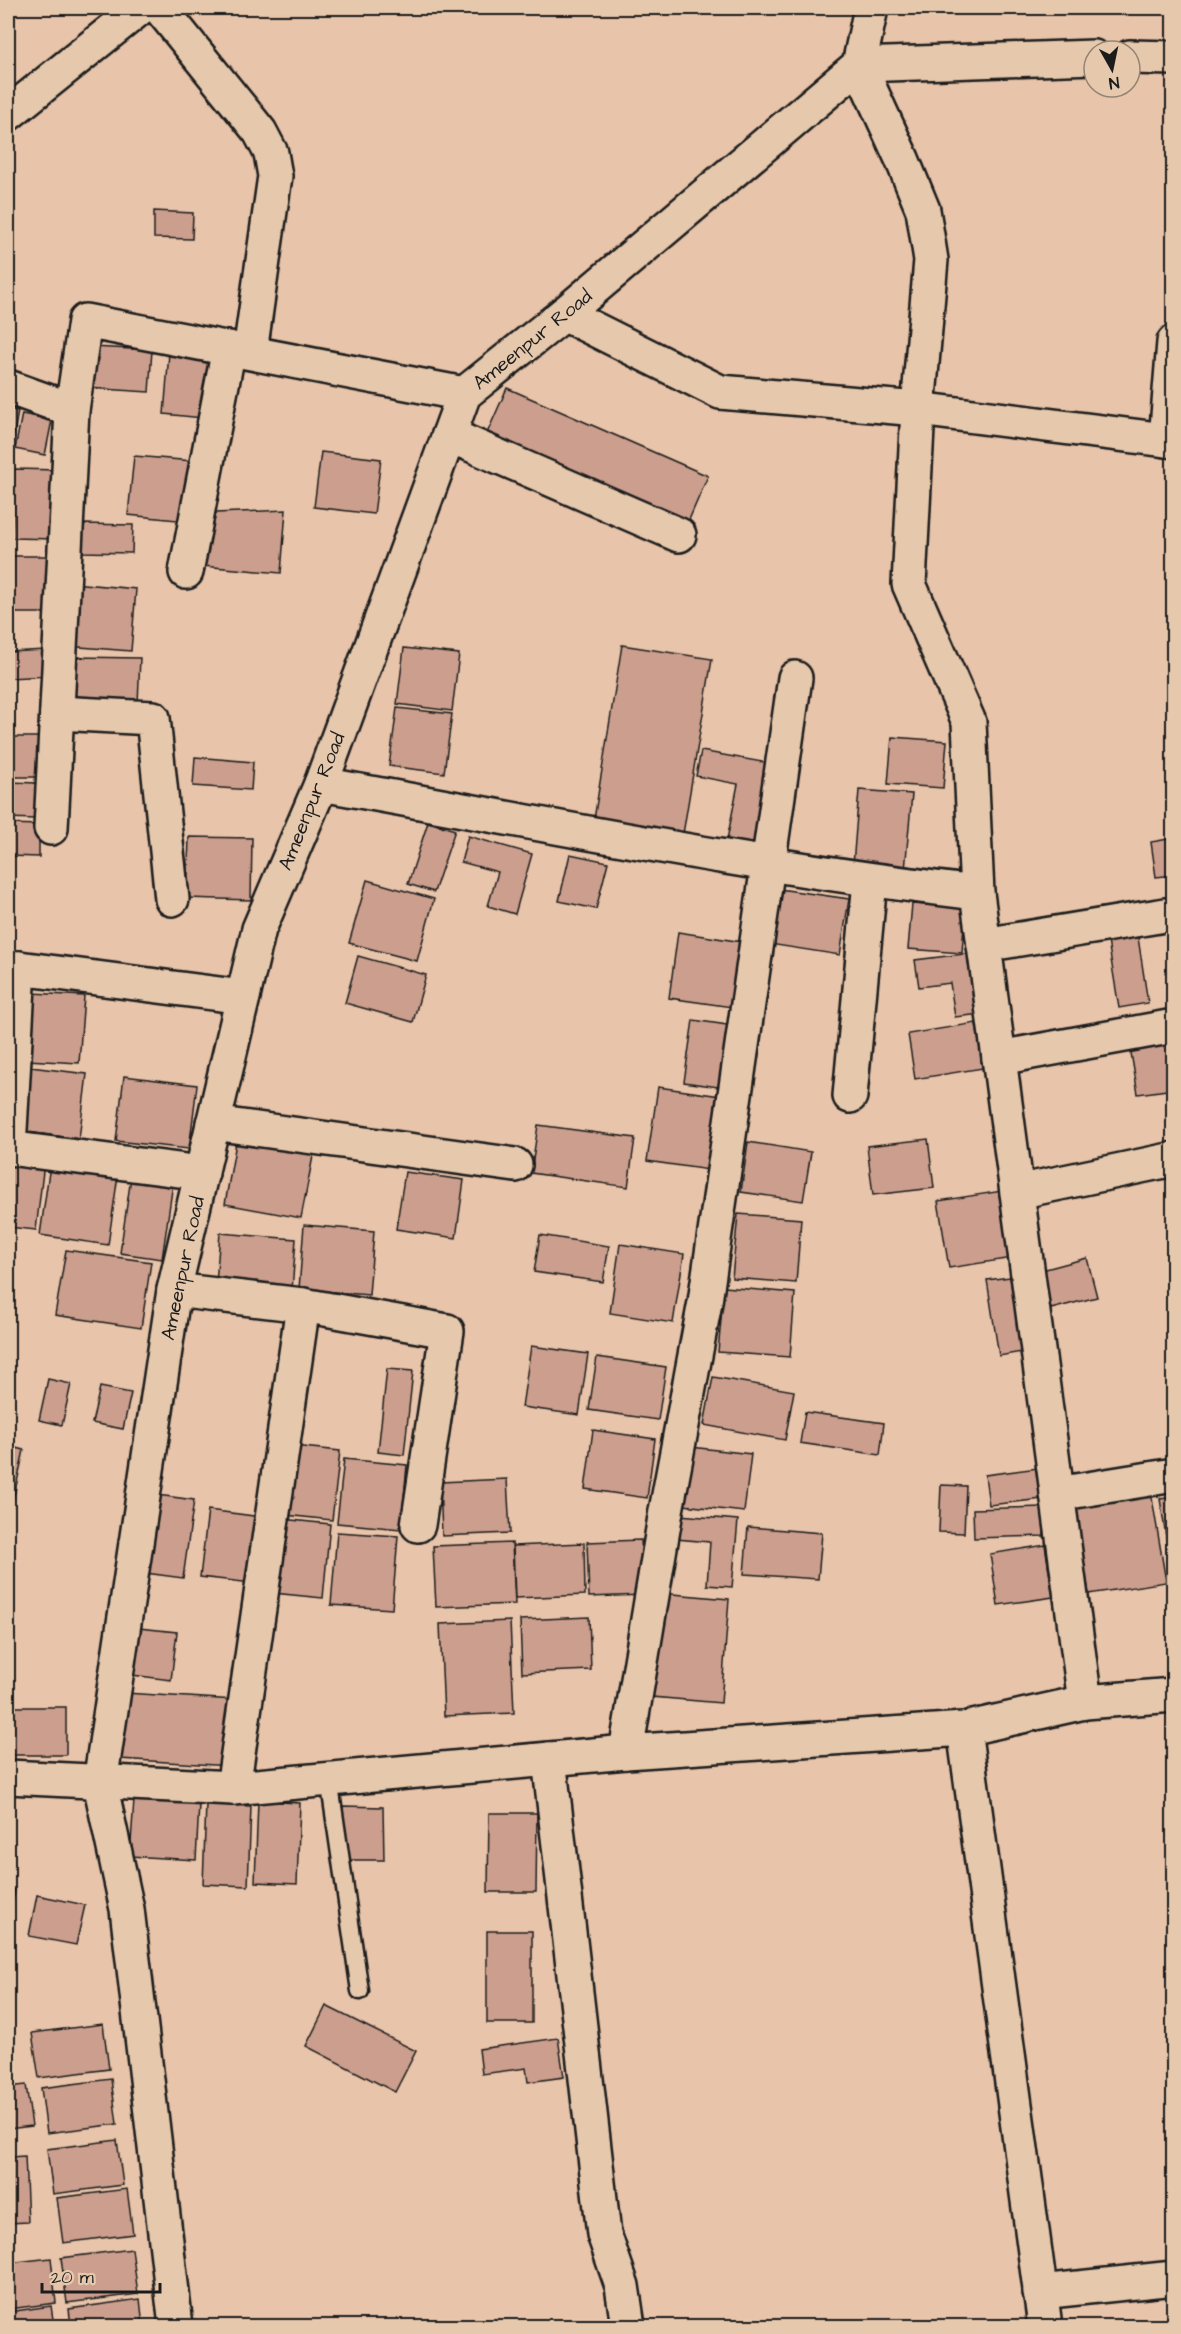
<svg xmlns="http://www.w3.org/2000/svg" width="1181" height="2334" font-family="'Architects Daughter',sans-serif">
  <rect width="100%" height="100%" fill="#e8c4aa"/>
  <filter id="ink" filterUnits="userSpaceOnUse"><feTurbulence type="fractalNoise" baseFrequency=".0167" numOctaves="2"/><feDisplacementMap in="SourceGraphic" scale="12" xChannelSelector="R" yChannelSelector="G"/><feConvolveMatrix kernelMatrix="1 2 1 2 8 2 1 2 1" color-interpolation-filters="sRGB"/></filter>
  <g filter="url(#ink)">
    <g fill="#cc9e8d" stroke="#1c1c1c" stroke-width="1.5">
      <path d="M 154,211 L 193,213 L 192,239 L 154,238 Z"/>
      <path d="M 91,347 L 152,350 L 149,392 L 88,388 Z"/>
      <path d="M 169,353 L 209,356 L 203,418 L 164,414 Z"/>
      <path d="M 507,388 L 708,476 L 685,529 L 484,440 Z"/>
      <path d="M 8,409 L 18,411 L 8,468 Z"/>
      <path d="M 22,414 L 52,420 L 45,455 L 15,449 Z"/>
      <path d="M 321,452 L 381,459 L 374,514 L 314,507 Z"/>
      <path d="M 134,456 L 193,461 L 187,521 L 128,515 Z"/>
      <path d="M 14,469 L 59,470 L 57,539 L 12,538 Z"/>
      <path d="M 286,510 L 281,573 L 203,566 L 216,513 Z"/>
      <path d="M 81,524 L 133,525 L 132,553 L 81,552 Z"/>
      <path d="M 8,556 L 55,556 L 56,613 L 8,613 Z"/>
      <path d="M 73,583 L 136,589 L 131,651 L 67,646 Z"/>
      <path d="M 622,645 L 712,659 L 682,840 L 593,826 Z"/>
      <path d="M 404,648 L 459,654 L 452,711 L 397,704 Z"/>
      <path d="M 46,650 L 48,676 L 8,678 L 8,652 Z"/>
      <path d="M 74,657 L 140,658 L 138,703 L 73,701 Z"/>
      <path d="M 397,708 L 452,714 L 444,773 L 389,766 Z"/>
      <rect x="8" y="737" width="33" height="40"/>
      <path d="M 892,737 L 947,741 L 943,788 L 888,784 Z"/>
      <path d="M 701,751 L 768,763 L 751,855 L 725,850 L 738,784 L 696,776 Z"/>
      <path d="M 195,757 L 253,762 L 251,790 L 193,786 Z"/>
      <path d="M 8,782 L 37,783 L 36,819 L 8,818 Z"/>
      <path d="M 859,790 L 912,794 L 905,870 L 853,865 Z"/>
      <path d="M 428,822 L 455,830 L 434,892 L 408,884 Z"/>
      <path d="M 8,824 L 39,825 L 39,857 L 8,856 Z"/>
      <path d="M 468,836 L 532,854 L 515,914 L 488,906 L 498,872 L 461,862 Z"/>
      <path d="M 189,837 L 252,838 L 251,900 L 187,898 Z"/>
      <path d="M 1174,838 L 1174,875 L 1156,877 L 1151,842 Z"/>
      <path d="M 570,854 L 608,862 L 596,909 L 559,901 Z"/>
      <path d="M 367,880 L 434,899 L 417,961 L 349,943 Z"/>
      <path d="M 772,888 L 849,899 L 840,955 L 763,943 Z"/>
      <path d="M 912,904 L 965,908 L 962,953 L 908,949 Z"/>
      <path d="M 1137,931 L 1148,1003 L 1119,1008 L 1107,935 Z"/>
      <path d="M 678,932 L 742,942 L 732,1007 L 669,998 Z"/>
      <path d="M 972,953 L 981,1014 L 955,1017 L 950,983 L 919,987 L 915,960 Z"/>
      <path d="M 358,956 L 426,975 L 413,1022 L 345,1003 Z"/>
      <path d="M 32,993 L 84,996 L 79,1063 L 27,1060 Z"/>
      <path d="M 693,1020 L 734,1026 L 725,1088 L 684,1082 Z"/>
      <path d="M 976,1023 L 983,1068 L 915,1079 L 908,1034 Z"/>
      <path d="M 1174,1034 L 1174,1089 L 1138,1094 L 1129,1041 Z"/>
      <path d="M 22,1066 L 87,1074 L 79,1139 L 13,1130 Z"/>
      <path d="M 124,1076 L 197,1085 L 189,1149 L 116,1141 Z"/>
      <path d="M 658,1087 L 727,1097 L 716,1171 L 647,1161 Z"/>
      <path d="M 538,1125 L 635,1138 L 628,1187 L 531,1173 Z"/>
      <path d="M 237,1137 L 314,1151 L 301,1218 L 225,1204 Z"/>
      <path d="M 928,1139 L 934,1188 L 873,1195 L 867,1146 Z"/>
      <path d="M 748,1142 L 811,1152 L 803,1201 L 741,1192 Z"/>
      <path d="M 8,1159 L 44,1163 L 36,1230 L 8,1227 Z"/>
      <path d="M 50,1165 L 118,1175 L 108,1245 L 40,1235 Z"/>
      <path d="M 405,1172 L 464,1180 L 456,1238 L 396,1229 Z"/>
      <path d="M 131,1177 L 173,1183 L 162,1259 L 120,1253 Z"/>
      <path d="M 1002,1191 L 1013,1258 L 949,1268 L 938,1201 Z"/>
      <path d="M 738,1214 L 801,1219 L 796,1283 L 732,1278 Z"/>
      <path d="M 304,1225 L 374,1231 L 369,1295 L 299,1289 Z"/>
      <path d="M 220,1233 L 296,1239 L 292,1290 L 216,1284 Z"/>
      <path d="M 540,1235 L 609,1246 L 603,1282 L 534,1272 Z"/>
      <path d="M 620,1244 L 684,1254 L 673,1323 L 610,1313 Z"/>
      <path d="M 66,1250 L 151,1262 L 141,1328 L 55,1315 Z"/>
      <path d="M 1087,1258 L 1097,1297 L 1051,1309 L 1042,1270 Z"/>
      <path d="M 1010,1277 L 1022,1352 L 999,1356 L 987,1280 Z"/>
      <path d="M 724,1287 L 795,1293 L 790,1357 L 718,1352 Z"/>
      <path d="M 531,1346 L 588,1354 L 579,1415 L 522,1407 Z"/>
      <path d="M 597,1357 L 666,1367 L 658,1420 L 589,1410 Z"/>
      <path d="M 387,1369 L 413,1371 L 404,1455 L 378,1452 Z"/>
      <path d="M 713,1377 L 794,1391 L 785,1440 L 704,1425 Z"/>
      <path d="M 48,1379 L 71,1384 L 62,1425 L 39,1420 Z"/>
      <path d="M 100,1387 L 131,1393 L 123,1429 L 92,1423 Z"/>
      <path d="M 805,1412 L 884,1423 L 880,1455 L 800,1443 Z"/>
      <path d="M 593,1430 L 655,1439 L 647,1498 L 585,1489 Z"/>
      <path d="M 8,1446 L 24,1450 L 8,1523 Z"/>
      <path d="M 293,1446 L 340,1451 L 332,1520 L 285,1515 Z"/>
      <path d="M 682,1446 L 751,1454 L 744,1512 L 675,1504 Z"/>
      <path d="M 344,1459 L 407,1465 L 401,1529 L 337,1523 Z"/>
      <path d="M 1038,1468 L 1042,1499 L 989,1505 L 985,1475 Z"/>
      <path d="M 507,1479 L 510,1533 L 442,1536 L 440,1482 Z"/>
      <path d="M 941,1485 L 966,1486 L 964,1533 L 939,1532 Z"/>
      <path d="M 1151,1492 L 1166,1582 L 1089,1594 L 1074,1504 Z"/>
      <path d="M 150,1494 L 194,1500 L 183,1578 L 138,1572 Z"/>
      <path d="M 1174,1497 L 1174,1581 L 1173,1581 L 1160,1499 Z"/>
      <path d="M 1043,1507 L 1044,1536 L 974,1538 L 973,1509 Z"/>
      <path d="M 208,1510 L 261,1517 L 252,1583 L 200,1577 Z"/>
      <path d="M 679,1515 L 738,1520 L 732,1587 L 707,1585 L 710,1542 L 676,1539 Z"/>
      <path d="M 281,1519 L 330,1524 L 323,1598 L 273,1593 Z"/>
      <path d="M 748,1527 L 822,1533 L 818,1579 L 744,1574 Z"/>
      <path d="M 337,1532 L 398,1536 L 392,1609 L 331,1605 Z"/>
      <path d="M 641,1540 L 644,1595 L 589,1597 L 587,1542 Z"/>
      <path d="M 512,1543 L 515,1604 L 436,1607 L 433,1546 Z"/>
      <path d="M 584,1543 L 585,1595 L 515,1598 L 513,1546 Z"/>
      <path d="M 1045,1545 L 1053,1597 L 998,1605 L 990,1554 Z"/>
      <path d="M 661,1593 L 729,1599 L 721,1703 L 652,1697 Z"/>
      <path d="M 589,1617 L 591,1670 L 522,1673 L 520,1620 Z"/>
      <path d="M 510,1621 L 514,1713 L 444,1716 L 440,1624 Z"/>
      <path d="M 129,1627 L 177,1632 L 171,1680 L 124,1674 Z"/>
      <path d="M 125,1693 L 235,1700 L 230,1766 L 120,1759 Z"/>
      <rect x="8" y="1707" width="58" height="48"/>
      <path d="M 134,1800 L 199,1804 L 196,1860 L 130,1856 Z"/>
      <path d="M 258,1801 L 300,1803 L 297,1884 L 255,1882 Z"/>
      <path d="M 206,1804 L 251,1806 L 248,1886 L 203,1884 Z"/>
      <path d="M 343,1806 L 383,1807 L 384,1860 L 343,1860 Z"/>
      <path d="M 489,1813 L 537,1813 L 536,1892 L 488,1892 Z"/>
      <path d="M 8,1889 L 15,1890 L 8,1929 Z"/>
      <path d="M 37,1895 L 85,1905 L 76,1945 L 29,1936 Z"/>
      <rect x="487" y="1931" width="45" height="92"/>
      <path d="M 326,2006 L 416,2051 L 395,2092 L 306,2046 Z"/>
      <path d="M 103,2024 L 109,2069 L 39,2078 L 32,2033 Z"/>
      <path d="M 558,2038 L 564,2077 L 528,2082 L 526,2068 L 482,2074 L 479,2049 Z"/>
      <path d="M 111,2079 L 117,2124 L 47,2133 L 41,2088 Z"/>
      <path d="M 26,2085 L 32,2126 L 8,2129 L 8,2087 Z"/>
      <path d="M 117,2140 L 123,2185 L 53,2194 L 47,2149 Z"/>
      <path d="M 25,2156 L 28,2222 L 8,2223 L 8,2157 Z"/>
      <path d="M 127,2189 L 133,2234 L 63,2243 L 57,2198 Z"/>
      <path d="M 132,2249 L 138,2294 L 67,2303 L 61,2258 Z"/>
      <path d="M 51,2258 L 56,2303 L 8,2309 L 8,2263 Z"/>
      <path d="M 140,2299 L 143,2326 L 71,2326 L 69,2309 Z"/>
      <path d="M 51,2306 L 54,2326 L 8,2326 L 8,2312 Z"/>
    </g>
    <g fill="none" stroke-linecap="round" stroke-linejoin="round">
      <defs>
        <path id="lane" d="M 329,1779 L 360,1991"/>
        <g id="street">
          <path d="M 160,8 L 260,132 L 271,153 L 275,176 L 250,352"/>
          <path d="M 1130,57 L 1174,58"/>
          <path d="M 564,314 L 720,392 L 918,409 L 1174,441"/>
          <path d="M 8,387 L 72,410"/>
          <path d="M 449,435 L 679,535"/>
          <path d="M 1166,440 L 1174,342"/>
          <path d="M 186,572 L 229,348"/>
          <path d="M 57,713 L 153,718 L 172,899"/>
          <path d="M 321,784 C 539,823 757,868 977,893"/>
          <path d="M 51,828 L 72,410 L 85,321 L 464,394"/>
          <path d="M 984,945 L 1165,915"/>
          <path d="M 8,968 L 19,968 L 9,1148"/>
          <path d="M 19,968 L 243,997"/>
          <path d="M 999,1058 L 1174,1026"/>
          <path d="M 850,1096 L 870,881"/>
          <path d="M 213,1123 L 515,1165"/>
          <path d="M 8,1148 L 202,1173"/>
          <path d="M 1017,1192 L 1174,1159"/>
          <path d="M 174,1290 L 303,1305 L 447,1331 L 418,1525"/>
          <path d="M 1057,1494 L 1174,1475"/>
          <path d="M 1085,1702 L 977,893 L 969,722 L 909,584 L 918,409 L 931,260 L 923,210 L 902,159 L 859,65 L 1094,57"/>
          <path d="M 964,1729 L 1045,2326"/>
          <path d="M 626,1752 L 666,1511 L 705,1302 L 795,678"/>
          <path d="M 549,1759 L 604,2234 L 622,2286 L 628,2326"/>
          <path d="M 100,1783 L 127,1909 L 176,2326"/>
          <path d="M 233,1788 L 303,1305"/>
          <path d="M 1040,2292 L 1174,2278"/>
        </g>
        <g id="secondary">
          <path d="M 8,114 L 140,8"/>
          <path d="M 8,1777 L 233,1788 L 626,1752 L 964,1729 L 1085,1702 L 1174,1695"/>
          <path d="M 100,1783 L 174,1290 L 259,929 L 321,784 L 464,394 L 564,314 L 859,65 L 871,8"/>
        </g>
      </defs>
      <use href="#lane" stroke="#1c1c1c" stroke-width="21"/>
      <use href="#street" stroke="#1c1c1c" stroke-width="38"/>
      <use href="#secondary" stroke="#1c1c1c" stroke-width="38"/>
      <use href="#lane" stroke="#e6c9ad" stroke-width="16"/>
      <use href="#street" stroke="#e6c9ad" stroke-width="33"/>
      <use href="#secondary" stroke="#e6c9ad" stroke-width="33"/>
    </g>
  </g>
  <g text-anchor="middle" stroke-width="4.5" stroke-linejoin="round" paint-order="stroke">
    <g font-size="20" fill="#1c1c1c" stroke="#e6c9ad">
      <text transform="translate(532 339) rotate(-39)" y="7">Ameenpur Road</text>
      <text transform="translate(311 801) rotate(-68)" y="7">Ameenpur Road</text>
      <text transform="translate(182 1268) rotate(-78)" y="7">Ameenpur Road</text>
    </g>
  </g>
  <rect width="1181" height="2334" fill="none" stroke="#e6c9ad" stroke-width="30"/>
  <rect x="15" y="15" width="1151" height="2304" fill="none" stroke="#1c1c1c" stroke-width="2" filter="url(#ink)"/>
  <g transform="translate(1112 69) rotate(171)"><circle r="28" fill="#e6c9ad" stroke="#958473" stroke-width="1.5"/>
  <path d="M0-4.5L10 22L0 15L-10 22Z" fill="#1c1c1c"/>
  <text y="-9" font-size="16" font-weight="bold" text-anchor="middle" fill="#1c1c1c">N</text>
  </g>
  <path d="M42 2283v9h118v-9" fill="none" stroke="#1c1c1c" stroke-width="3"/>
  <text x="51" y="2283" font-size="18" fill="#1c1c1c" stroke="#e6c9ad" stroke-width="4.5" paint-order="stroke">20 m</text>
</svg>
